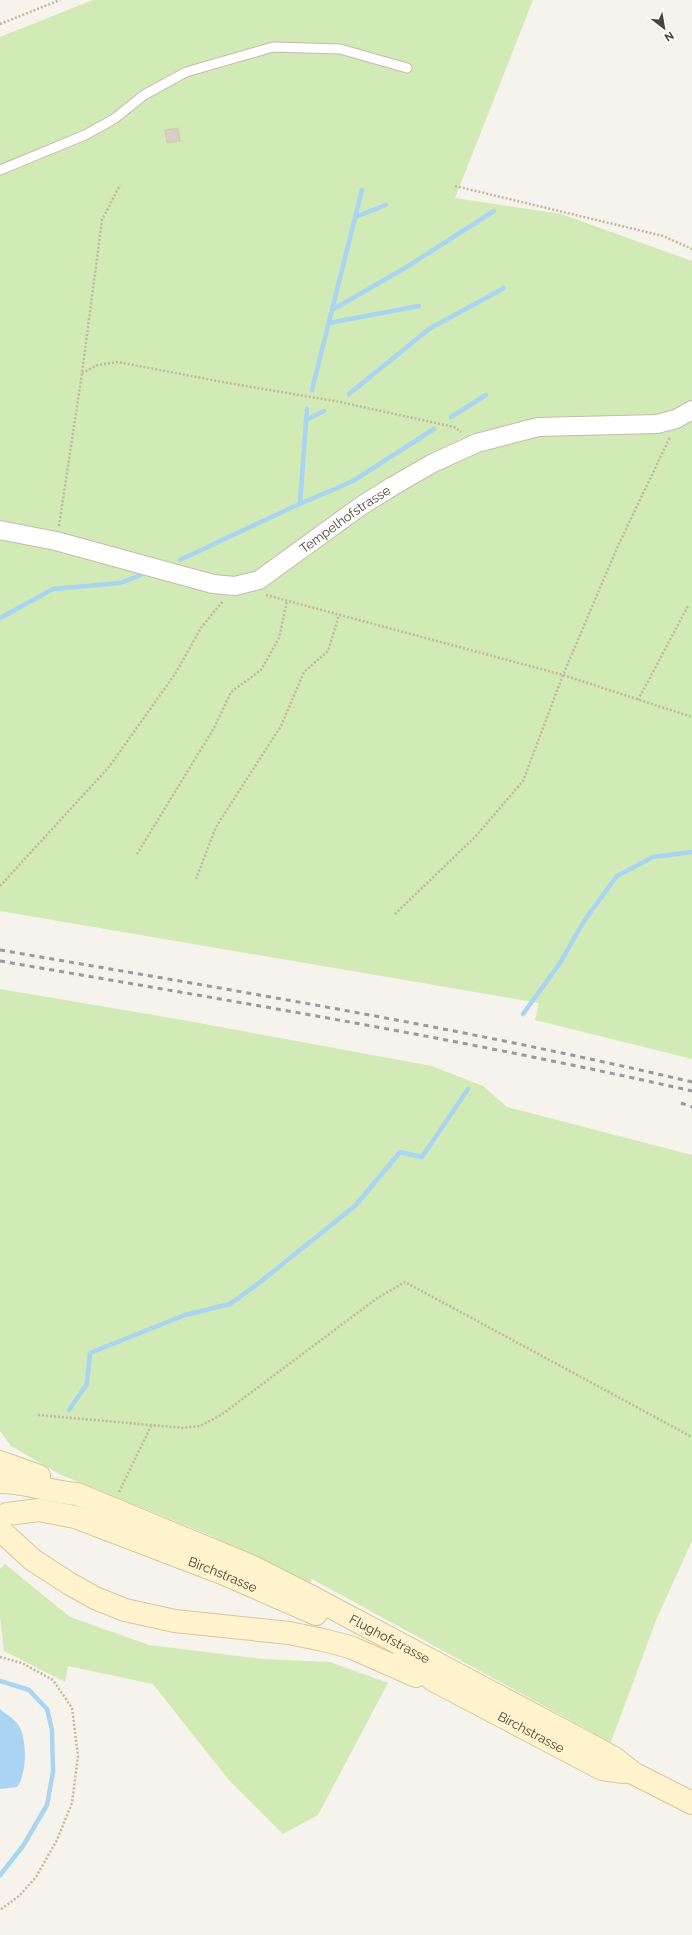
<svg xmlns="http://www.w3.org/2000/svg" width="692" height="1935" font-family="Raleway,sans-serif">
  <rect width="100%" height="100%" fill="#f6f3ec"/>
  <g fill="#d2eab5">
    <path d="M 93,0 L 533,0 L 455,198 L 561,214 L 692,261 L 692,1059 L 535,1020 L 539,1003 L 0,911 L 0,37 Z"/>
    <path d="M 0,989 L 177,1019 L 432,1066 L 483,1086 L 507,1107 L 692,1155 L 692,1541 L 657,1618 L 609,1747 L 592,1732 L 312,1579 L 308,1586 L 209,1535 L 59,1474 L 11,1446 L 0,1431 Z"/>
    <path d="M 5,1564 L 70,1617 L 149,1645 L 263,1659 L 330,1662 L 388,1683 L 318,1815 L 283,1834 L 228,1779 L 153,1684 L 68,1666 L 65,1682 L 4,1651 L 0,1617 L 0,1569 Z"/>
  </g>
  <path fill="#a9d4f2" d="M 0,1709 C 5,1714 13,1718 17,1723 C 28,1736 27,1775 17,1787 L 0,1789 Z"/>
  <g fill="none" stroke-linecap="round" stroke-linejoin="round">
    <g stroke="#a9d4f2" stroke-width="4.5">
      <path d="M 355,217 L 386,205"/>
      <path d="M 332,310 L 405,268 L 494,211"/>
      <path d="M 329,323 L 419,306"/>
      <path d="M 312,390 L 362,190"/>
      <path d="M 349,394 L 429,329 L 504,288"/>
      <path d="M 451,417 L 486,395"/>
      <path d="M 306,420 L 324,411"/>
      <path d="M 300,503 L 307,409"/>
      <path d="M 180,560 L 295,506 L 353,481 L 434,429"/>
      <path d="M 0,618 L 53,589 L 120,583 L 141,575"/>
      <path d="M 523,1014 L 560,963 L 584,921 L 617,876 L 653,857 L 692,852"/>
      <path d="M 69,1410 L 87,1384 L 90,1353 L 185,1315 L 230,1304 L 259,1283 L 356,1205 L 400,1152 L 422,1157 L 468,1089"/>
      <path d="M 0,1681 L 29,1690 L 47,1709 L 52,1730 L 53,1772 L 47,1805 L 23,1846 L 0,1875"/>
    </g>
  </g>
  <path fill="#d8cfc1" stroke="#d3c7b4" d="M 178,128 L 180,141 L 167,143 L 165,130 Z"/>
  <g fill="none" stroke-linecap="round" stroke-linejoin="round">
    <defs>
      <path id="service" d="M 0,170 L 85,135 L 114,119 L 144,95 L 186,72 L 273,47 L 340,49 L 407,68"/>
      <g id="minor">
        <path id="s1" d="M 0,530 L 56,541 L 213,584 L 235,586 L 259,580 L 361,506 L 393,486 L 433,463 L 477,443 L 538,427 L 657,424 L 676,419 L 692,410"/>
      </g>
      <g id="secondary">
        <path d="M 0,1462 L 39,1476"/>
        <path id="s2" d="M 0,1482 C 26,1482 51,1492 77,1494 L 253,1567 L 310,1596 L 583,1741 L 614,1758 L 633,1773 L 692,1803"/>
        <path id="s3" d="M 0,1517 L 7,1514 L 39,1510 L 75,1517 L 222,1573 L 316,1614"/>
        <path d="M 0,1530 L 33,1560 L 70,1584 L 95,1598 L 125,1610 L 175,1621 L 289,1633 L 323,1640 L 350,1647 L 416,1676"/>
        <path id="s4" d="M 403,1659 L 418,1667 L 433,1680 L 602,1769 L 624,1772"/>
      </g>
    </defs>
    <use href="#service" stroke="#c2bbae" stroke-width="11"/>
    <use href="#minor" stroke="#c2bbae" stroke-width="20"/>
    <use href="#secondary" stroke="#d6c79b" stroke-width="24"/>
    <g stroke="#c4b79f" stroke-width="2.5" stroke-dasharray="2 2" stroke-linecap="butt">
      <path d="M 0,24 L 60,0"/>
      <path d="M 455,186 L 663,236 L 692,249"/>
      <path d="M 82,373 L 98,365 L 118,362 L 228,383 L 340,402 L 454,427 L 461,432"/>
      <path d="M 59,526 L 82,373 L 102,220 L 120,185"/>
      <path d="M 266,595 L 563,675 L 692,717"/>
      <path d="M 638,700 L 688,606"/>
      <path d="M 137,854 L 214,728 L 231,692 L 261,670 L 279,638 L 287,601"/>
      <path d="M 196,879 L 216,827 L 281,726 L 304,672 L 328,651 L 339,615"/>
      <path d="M 0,886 L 109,767 L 175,674 L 201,628 L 223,601"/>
      <path d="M 395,914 L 476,836 L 523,781 L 563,675 L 617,548 L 670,437"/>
      <path d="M 38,1415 L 184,1428 L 200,1426 L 221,1415 L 376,1299 L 405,1282 L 692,1437"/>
      <path d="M 119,1492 L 152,1424"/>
      <path d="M 0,1657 L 22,1663 L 53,1680 L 72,1708 L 78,1756 L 72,1803 L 57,1840 L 36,1877 L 19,1896 L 0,1910"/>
    </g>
    <use href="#service" stroke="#fff" stroke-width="9"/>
    <use href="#minor" stroke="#fff" stroke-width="18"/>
    <use href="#secondary" stroke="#fff3cd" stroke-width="22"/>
    <g stroke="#9a9a9a" stroke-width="3" stroke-dasharray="5 5" stroke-linecap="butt">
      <path d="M 0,950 C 231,990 463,1028 692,1082"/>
      <path d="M 0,961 C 231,1001 463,1039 692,1091"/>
      <path d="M 681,1103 L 692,1107"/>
    </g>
  </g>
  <g text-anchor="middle" stroke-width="3" stroke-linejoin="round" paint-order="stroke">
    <g font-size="13" fill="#4b4439" stroke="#fff">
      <text dy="5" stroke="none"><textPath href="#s1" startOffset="372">Tempelhofstrasse</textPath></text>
      <text dy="5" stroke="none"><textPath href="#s3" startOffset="235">Birchstrasse</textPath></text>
      <text dy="5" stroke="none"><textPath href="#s2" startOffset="423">Flughofstrasse</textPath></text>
      <text dy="5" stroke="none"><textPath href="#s4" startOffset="148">Birchstrasse</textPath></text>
    </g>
  </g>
  <g transform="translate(664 28) rotate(149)" stroke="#ffffff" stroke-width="3" paint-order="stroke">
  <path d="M0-3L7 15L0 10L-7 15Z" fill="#4b4439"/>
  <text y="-6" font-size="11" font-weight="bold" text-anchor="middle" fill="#4b4439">N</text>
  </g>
</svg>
